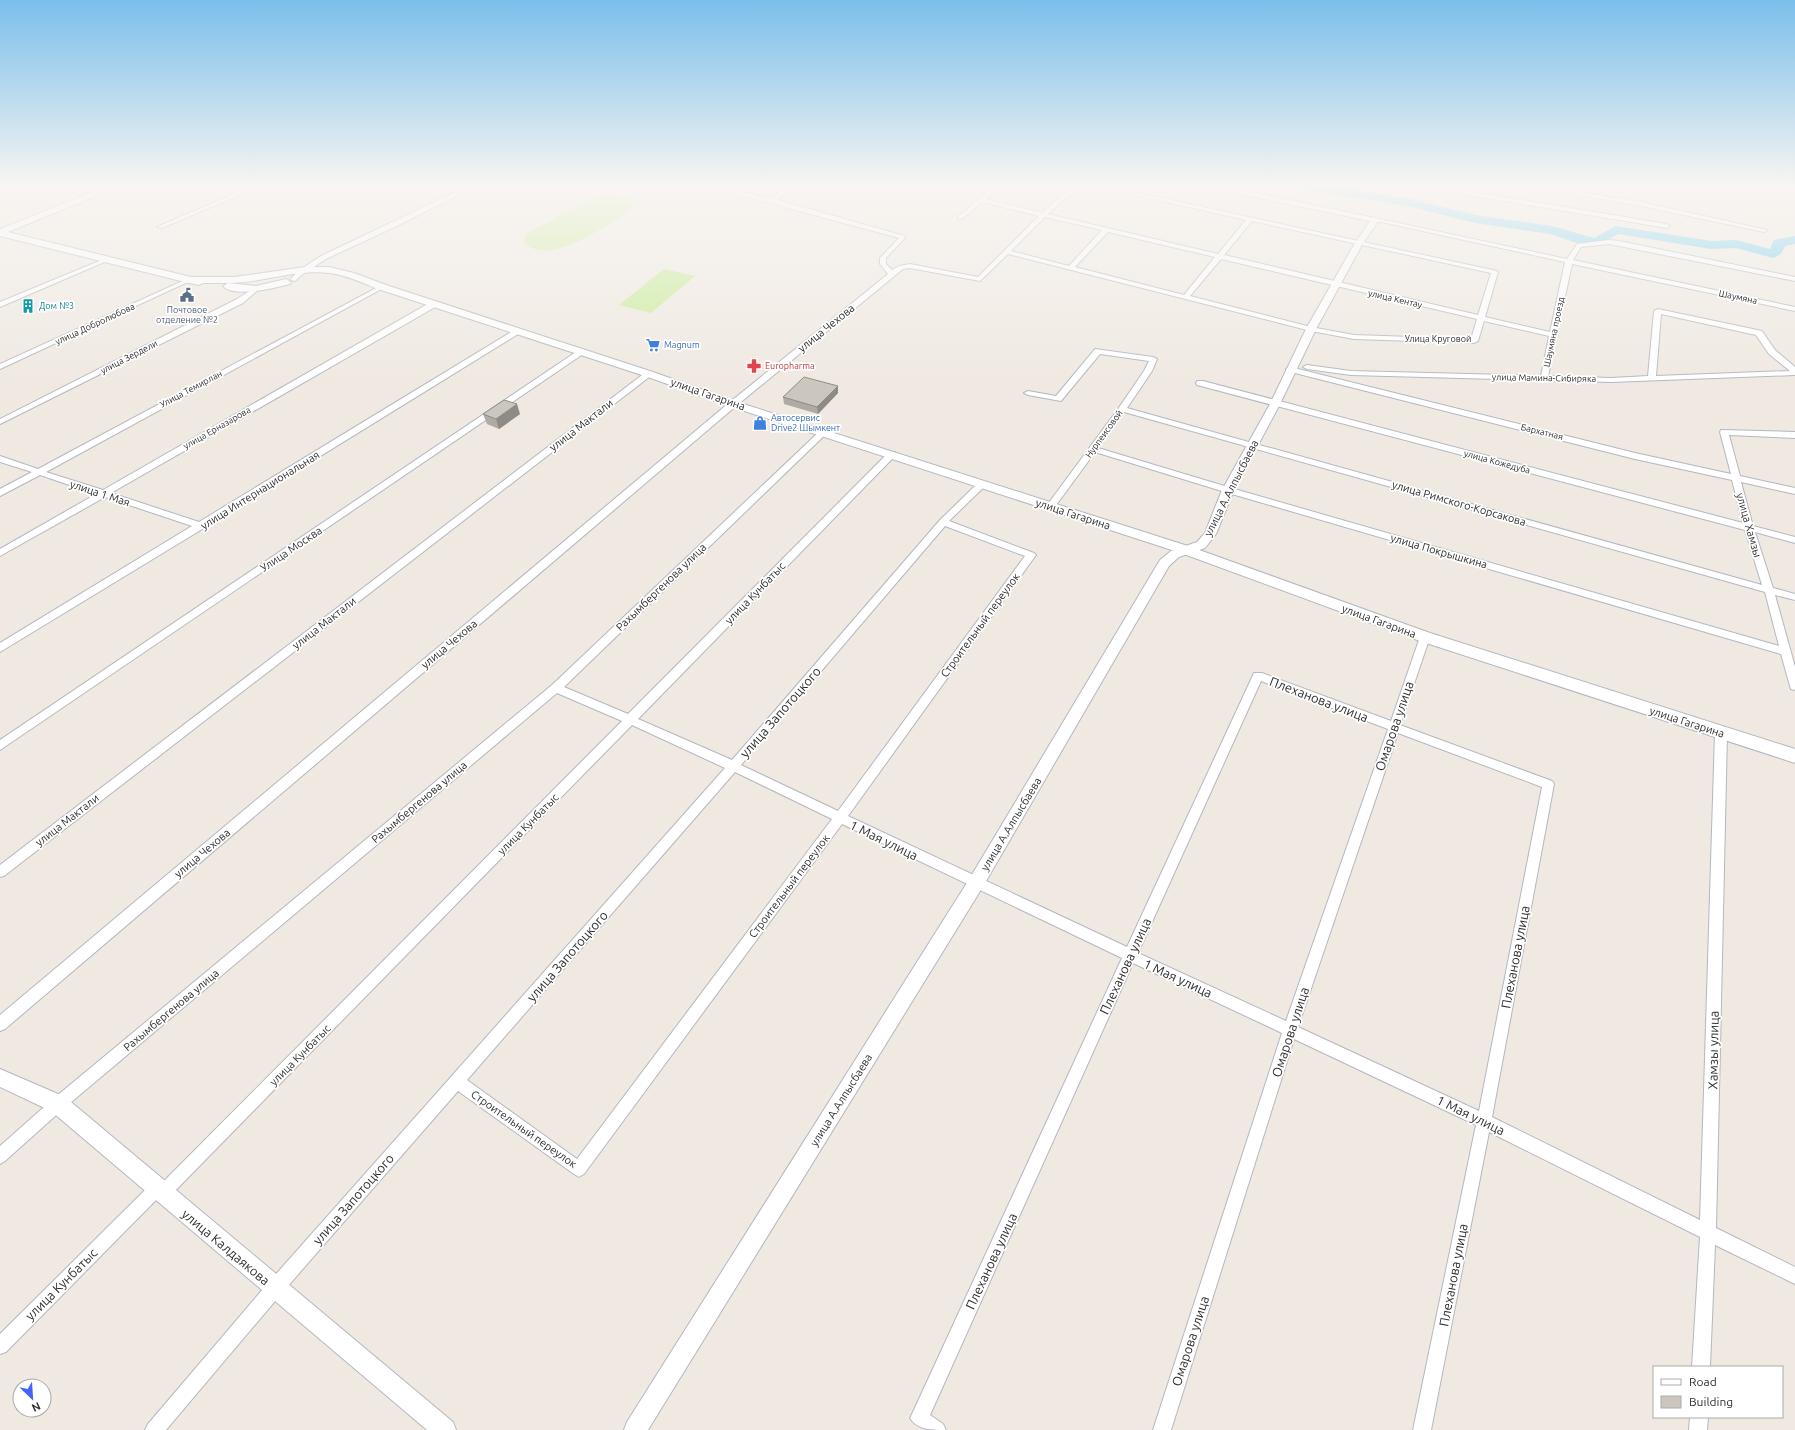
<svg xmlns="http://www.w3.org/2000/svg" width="1795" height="1430" font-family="Ubuntu,sans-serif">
  <rect width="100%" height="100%" fill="#efe9e1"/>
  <g fill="#c9ec9a">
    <path d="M 605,195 L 626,198 L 632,203 L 633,207 L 630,211 C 608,224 547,269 524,242 L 524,238 L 528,233 L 587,201 Z"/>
    <path d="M 664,269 L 695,276 L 651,313 L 619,305 Z"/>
  </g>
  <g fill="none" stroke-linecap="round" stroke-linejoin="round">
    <path fill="#75cff0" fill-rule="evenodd" d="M 1303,186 L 1330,186 L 1411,199 L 1475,215 L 1552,226 L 1594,238 L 1616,226 L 1711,241 L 1736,240 L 1770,249 L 1774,240 L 1795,236 L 1795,244 L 1785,246 C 1783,252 1780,256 1773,258 L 1736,248 L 1711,249 L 1618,234 L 1596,246 L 1574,242 L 1550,234 L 1475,223 L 1411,207 L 1309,190 L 1305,189 Z"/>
    <defs>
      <g id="minor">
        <path d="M 252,186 L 260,186 L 162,228 L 157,227 Z"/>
        <path d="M 468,186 L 476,186 L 403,223 L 326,259 L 303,274 L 295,281 L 290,280 L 298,271 L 321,256 Z"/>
        <path d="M 706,186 L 716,186 L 772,199 L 787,186 L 794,186 L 777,200 L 905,236 L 905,238 L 886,258 L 886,264 L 892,270 L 899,266 L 910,264 L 978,277 L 1039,216 L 982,202 L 962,219 L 958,219 L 958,217 L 994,186 L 1001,186 L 986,199 L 1042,213 L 1073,186 L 1079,186 L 1048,214 L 1218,254 L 1246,220 L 1095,186 L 1106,186 L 1497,271 L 1498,272 L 1485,317 L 1550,332 L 1565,262 L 1372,220 L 1375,218 L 1567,259 L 1577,244 L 1609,240 L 1619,241 L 1795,277 L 1795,281 L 1609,244 L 1581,247 L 1573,260 L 1795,307 L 1795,311 L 1572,264 L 1548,376 L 1611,378 L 1648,376 L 1654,311 L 1658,309 L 1762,331 L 1775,350 L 1795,367 L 1795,375 L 1611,382 L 1351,375 L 1307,369 L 1303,367 L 1307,365 L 1351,371 L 1541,376 L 1549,336 L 1484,321 L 1478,341 L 1474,343 L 1354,339 L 1311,331 L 1008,254 L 980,281 L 910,268 L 903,269 L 736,406 L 5,1029 L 0,1031 L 0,1015 L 730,402 L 888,274 L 880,264 L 880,258 L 899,238 ZM 1045,217 L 1102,230 L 1069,266 L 1011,251 ZM 1252,221 L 1491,273 L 1478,315 L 1224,255 ZM 1108,232 L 1215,257 L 1184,295 L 1075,267 ZM 1221,259 L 1477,319 L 1471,339 L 1354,335 L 1311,327 L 1190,296 ZM 1661,314 L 1756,335 L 1769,354 L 1790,371 L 1656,376 Z"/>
        <path d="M 1424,186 L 1437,186 L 1667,224 L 1670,226 L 1667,228 L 1427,188 Z"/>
        <path d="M 1528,186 L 1541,186 L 1641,202 L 1767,230 L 1764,232 L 1641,206 Z"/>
        <path d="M 104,259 L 109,260 L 0,307 L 0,302 Z"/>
        <path d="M 187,279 L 192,280 L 0,369 L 0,364 Z"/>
        <path d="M 380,286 L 385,287 L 46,472 L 103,490 L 431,302 L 437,302 L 437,306 L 111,493 L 199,522 L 516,329 L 523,331 L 204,528 L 0,652 L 0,643 L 192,526 L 105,497 L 0,556 L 0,549 L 96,494 L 40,475 L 0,496 L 0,489 L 32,472 L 0,462 L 0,456 L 38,469 Z"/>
        <path d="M 254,288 L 259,289 L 243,303 L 0,424 L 0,419 L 237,299 Z"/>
        <path d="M 1095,349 L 1153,357 L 1157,359 L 1152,371 L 1127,408 L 1762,585 L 1745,530 L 1197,385 L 1196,383 L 1197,381 L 1203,381 L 1743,523 L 1732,480 L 1635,459 L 1287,371 L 1286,369 L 1290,367 L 1635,453 L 1731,474 L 1720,432 L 1721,430 L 1795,432 L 1795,438 L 1729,435 L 1740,476 L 1795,488 L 1795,494 L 1741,482 L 1753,526 L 1795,537 L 1795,543 L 1755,532 L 1773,588 L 1795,594 L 1795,600 L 1775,595 L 1795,667 L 1795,690 L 1791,689 L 1790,686 L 1781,654 L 1225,492 L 1095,452 L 1054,508 L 1048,508 L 1046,506 L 1048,504 L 1118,409 L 1144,371 L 1149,361 L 1100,354 L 1061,401 L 1028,395 L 1024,393 L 1028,391 L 1056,396 ZM 1124,412 L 1765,592 L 1779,646 L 1231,488 L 1098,448 Z"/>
        <path d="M 579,350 L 585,350 L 586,352 L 0,750 L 0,740 Z"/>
        <path d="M 646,372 L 652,372 L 653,374 L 4,876 L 0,877 L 0,865 Z"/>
        <path d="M 821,430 L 827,430 L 828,432 L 564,687 L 628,714 L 889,452 L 895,452 L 895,456 L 638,719 L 732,760 L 940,520 L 979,482 L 985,482 L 986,484 L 985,486 L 949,521 L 1034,553 L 1036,555 L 848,816 L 1127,947 L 1254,673 L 1262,673 L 1391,721 L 1420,637 L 1425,633 L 1429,634 L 1430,637 L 1400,725 L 1552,781 L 1554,784 L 1492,1117 L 1700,1220 L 1715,733 L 1717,730 L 1721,729 L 1725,730 L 1727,733 L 1716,1228 L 1795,1267 L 1795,1284 L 1715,1245 L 1710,1367 L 1692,1367 L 1700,1237 L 1489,1132 L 1431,1430 L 1413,1430 L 1476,1125 L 1294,1039 L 1171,1430 L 1153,1430 L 1282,1033 L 1133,963 L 930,1415 L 943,1424 L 946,1430 C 932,1430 917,1430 910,1418 L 913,1412 L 1122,958 L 842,824 L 584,1174 L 579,1177 L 574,1174 L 458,1091 L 281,1294 L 166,1430 L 145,1430 L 148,1424 L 269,1282 L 725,768 L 632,725 L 168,1198 L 163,1201 L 158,1198 L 6,1352 L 0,1354 L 0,1334 L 152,1183 L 157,1180 L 162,1183 L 622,721 L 557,693 L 63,1109 L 5,1161 L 0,1164 L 0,1146 L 53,1099 L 552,685 ZM 945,526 L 1025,556 L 838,811 L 741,765 ZM 1261,681 L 1388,729 L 1286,1021 L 1138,953 ZM 1398,733 L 1542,787 L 1479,1111 L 1298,1027 ZM 735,772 L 832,819 L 577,1159 L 467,1080 Z"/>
        <path d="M 1690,1417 L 1708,1417 L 1707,1430 L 1689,1430 Z"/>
      </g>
      <g id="tertiary">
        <path d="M 1207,186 L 1222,186 L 1375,218 L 1379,220 L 1363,243 L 1316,329 L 1280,404 L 1234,490 L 1216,534 L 1205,548 L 1179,557 L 1169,566 L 982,888 L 648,1430 L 624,1430 L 627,1422 L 970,878 L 1160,560 L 1171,551 L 1197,542 L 1205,533 L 1222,490 L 1270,404 L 1306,329 L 1355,243 L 1370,221 L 1211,188 Z"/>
        <path d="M 0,1069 L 65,1097 L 453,1422 L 456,1430 L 427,1430 L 51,1111 L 0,1087 Z"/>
      </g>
      <path id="secondary" d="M 108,186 L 120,186 L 8,232 L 191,277 L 234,277 L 305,267 L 329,267 L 354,273 L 386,285 L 653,372 L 737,402 L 1191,547 L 1430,633 L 1795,749 L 1795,763 L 1420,641 L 1181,553 L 729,406 L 645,376 L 378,289 C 363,283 346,275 329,273 C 295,269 262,283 228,283 L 256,286 L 286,279 L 291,282 L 290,284 C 275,288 234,298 223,286 L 228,283 L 203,283 L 199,285 L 189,283 L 0,236 L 0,229 Z"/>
    </defs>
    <use href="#minor" stroke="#b4b7c1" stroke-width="2"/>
    <use href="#tertiary" stroke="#b4b7c1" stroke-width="2"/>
    <use href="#secondary" stroke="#b4b7c1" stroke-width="2"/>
    <use href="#minor" fill="#fff" fill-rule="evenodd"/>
    <use href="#tertiary" fill="#fff" fill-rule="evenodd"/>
    <use href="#secondary" fill="#fff" fill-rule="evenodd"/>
  </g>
  <g fill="#afaba4">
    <path d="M 838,393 L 818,414 L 784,404 L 783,397 Z"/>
    <path d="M 483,414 L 520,414 L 499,429 L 487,424 Z"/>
  </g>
  <g fill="#8e8b86">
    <path d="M 838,386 L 838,393 L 818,414 L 817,407 Z"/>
    <path d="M 517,404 L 520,414 L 499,429 L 496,419 Z"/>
  </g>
  <g fill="#cbc7bf" stroke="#8e8b86">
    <path d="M 804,377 L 838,386 L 817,407 L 783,397 Z"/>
    <path d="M 504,400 L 517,404 L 496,419 L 483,414 Z"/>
  </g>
  <linearGradient id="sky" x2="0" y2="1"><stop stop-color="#7abfeb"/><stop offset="0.48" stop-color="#f8f5f2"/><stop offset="1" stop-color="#f8f5f2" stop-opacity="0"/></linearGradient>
  <rect width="1795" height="386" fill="url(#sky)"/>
  <defs>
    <symbol id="civic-bare" viewBox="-9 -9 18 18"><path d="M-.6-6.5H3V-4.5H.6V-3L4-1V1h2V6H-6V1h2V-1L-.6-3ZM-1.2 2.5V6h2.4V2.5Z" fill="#5c6f8a" stroke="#fff" stroke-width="2.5" paint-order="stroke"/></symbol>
    <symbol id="building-bare" viewBox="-9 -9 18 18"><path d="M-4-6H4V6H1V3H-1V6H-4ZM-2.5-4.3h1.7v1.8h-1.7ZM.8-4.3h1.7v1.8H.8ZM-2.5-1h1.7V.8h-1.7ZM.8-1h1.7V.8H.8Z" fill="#0f9aa8" stroke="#fff" stroke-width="2.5" paint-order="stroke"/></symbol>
    <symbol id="supermarket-bare" viewBox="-9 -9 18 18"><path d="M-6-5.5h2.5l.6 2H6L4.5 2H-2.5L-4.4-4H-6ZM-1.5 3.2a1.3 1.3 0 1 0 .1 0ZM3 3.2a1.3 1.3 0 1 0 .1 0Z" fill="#3f7fe0" stroke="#fff" stroke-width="2.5" paint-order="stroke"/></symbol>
    <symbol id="pharmacy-bare" viewBox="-9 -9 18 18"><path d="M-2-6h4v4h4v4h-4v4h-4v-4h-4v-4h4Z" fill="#e0444e" stroke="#fff" stroke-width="2.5" paint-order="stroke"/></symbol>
    <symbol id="shop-bare" viewBox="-9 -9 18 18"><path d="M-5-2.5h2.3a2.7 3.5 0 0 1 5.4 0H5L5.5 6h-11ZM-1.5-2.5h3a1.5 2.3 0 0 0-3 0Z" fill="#3f7fe0" stroke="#fff" stroke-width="2.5" paint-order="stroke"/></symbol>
  </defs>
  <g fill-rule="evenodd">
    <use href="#civic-bare" x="177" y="285" width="20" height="20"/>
    <use href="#building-bare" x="18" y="296" width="20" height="20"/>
    <use href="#supermarket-bare" x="643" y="335" width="20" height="20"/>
    <use href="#pharmacy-bare" x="744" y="356" width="20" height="20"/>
    <use href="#shop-bare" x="750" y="413" width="20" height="20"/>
  </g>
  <g text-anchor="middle" stroke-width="3.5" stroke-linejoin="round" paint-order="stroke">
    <g font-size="9" fill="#2e2e2e" stroke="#fff">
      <text transform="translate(1738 297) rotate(12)" y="3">Шаумяна</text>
      <text transform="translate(1395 299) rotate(13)" y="3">улица Кентау</text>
      <text transform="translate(95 324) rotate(-25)" y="3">улица Добролюбова</text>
      <text transform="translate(1554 332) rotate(-78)" y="3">Шаумяна проезд</text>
      <text x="1438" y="342">Улица Круговой</text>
      <text transform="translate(129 357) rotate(-27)" y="3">улица Зердели</text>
      <text transform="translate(1544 378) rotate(1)" y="3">улица Мамина-Сибиряка</text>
      <text transform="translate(191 389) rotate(-28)" y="3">Улица Темирлан</text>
      <text transform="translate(217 428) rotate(-30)" y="3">улица Ерназарова</text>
      <text transform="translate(1542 432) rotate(14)" y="3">Бархатная</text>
      <text transform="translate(1104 434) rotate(-54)" y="3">Нурпеисовой</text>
      <text transform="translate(1497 462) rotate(15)" y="3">улица Кожедуба</text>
    </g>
    <g font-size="9" fill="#0d838f" stroke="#fff" text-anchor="start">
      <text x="39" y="309">Дом №3</text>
    </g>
    <g font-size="9" fill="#4e5e75" stroke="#fff">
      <text x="187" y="313">Почтовое<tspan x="187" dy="10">отделение №2</tspan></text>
    </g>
    <g font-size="9" fill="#366cbe" stroke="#fff" text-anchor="start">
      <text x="664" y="348">Magnum</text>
      <text x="771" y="421">Автосервис<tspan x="771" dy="10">Drive2 Шымкент</tspan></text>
    </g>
    <g font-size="9" fill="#be3a42" stroke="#fff" text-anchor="start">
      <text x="765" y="369">Europharma</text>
    </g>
    <g font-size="11" fill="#2e2e2e" stroke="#fff">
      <text transform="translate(826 328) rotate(-39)" y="4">улица Чехова</text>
      <text transform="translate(708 394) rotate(19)" y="4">улица Гагарина</text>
      <text transform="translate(581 425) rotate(-38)" y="4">улица Мактали</text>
      <text transform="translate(1231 488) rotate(-63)" y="4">улица А.Алпысбаева</text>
      <text transform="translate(260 490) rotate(-32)" y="4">улица Интернациональная</text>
      <text transform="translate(100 493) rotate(18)" y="4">улица 1 Мая</text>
      <text transform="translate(1459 503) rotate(16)" y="4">улица Римского-Корсакова</text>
      <text transform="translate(1073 514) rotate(18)" y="4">улица Гагарина</text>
      <text transform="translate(1749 525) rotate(74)" y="4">улица Хамзы</text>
      <text transform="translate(291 549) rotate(-34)" y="4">Улица Москва</text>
      <text transform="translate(1439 551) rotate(16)" y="4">улица Покрышкина</text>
      <text transform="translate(661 587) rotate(-44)" y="4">Рахымбергенова улица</text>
      <text transform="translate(755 593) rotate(-46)" y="4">улица Кунбатыс</text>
      <text transform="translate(1379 621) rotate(20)" y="4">улица Гагарина</text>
      <text transform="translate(324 623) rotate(-38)" y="4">улица Мактали</text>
      <text transform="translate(980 625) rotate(-54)" y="4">Строительный переулок</text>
      <text transform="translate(449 644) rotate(-40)" y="4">улица Чехова</text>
      <text transform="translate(1687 722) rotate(18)" y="4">улица Гагарина</text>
      <text transform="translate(419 802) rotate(-40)" y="4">Рахымбергенова улица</text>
      <text transform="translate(67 820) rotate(-38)" y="4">улица Мактали</text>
      <text transform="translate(528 824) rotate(-45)" y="4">улица Кунбатыс</text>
      <text transform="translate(1011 824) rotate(-59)" y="4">улица А.Алпысбаева</text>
      <text transform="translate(202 853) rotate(-40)" y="4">улица Чехова</text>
      <text transform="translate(789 886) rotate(-53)" y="4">Строительный переулок</text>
      <text transform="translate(171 1010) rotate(-40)" y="4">Рахымбергенова улица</text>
      <text transform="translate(300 1055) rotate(-45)" y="4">улица Кунбатыс</text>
      <text transform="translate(841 1100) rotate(-58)" y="4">улица А.Алпысбаева</text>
      <text transform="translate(524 1129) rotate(35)" y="4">Строительный переулок</text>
    </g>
    <g font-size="13" fill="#2e2e2e" stroke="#fff">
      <text transform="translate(1319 699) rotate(21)" y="5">Плеханова улица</text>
      <text transform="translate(780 712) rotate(-49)" y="5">улица Запотоцкого</text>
      <text transform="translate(1394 726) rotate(-71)" y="5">Омарова улица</text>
      <text transform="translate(884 840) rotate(26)" y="5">1 Мая улица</text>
      <text transform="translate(567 956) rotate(-49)" y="5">улица Запотоцкого</text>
      <text transform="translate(1515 957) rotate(-79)" y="5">Плеханова улица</text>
      <text transform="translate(1125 966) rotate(-65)" y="5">Плеханова улица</text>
      <text transform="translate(1178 978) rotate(25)" y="5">1 Мая улица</text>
      <text transform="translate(1290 1032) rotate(-72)" y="5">Омарова улица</text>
      <text transform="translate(1713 1050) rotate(-89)" y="5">Хамзы улица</text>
      <text transform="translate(1471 1115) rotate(26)" y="5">1 Мая улица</text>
      <text transform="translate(353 1199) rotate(-49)" y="5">улица Запотоцкого</text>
      <text transform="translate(226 1247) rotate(40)" y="5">улица Калдаякова</text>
      <text transform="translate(991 1261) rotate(-65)" y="5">Плеханова улица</text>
      <text transform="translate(1453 1275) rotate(-79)" y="5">Плеханова улица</text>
      <text transform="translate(61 1284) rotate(-45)" y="5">улица Кунбатыс</text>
      <text transform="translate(1190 1341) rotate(-72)" y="5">Омарова улица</text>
    </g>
  </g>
  <rect x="1653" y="1366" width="130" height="52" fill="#ffffff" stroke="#ababab"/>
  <rect x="1661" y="1379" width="20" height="6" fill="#ffffff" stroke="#ababab"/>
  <text x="1689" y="1386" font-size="12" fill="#2e2e2e">Road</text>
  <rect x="1661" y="1396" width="20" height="12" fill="#cbc7bf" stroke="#ababab"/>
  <text x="1689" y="1406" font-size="12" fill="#2e2e2e">Building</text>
  <g transform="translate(32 1398) rotate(155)"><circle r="19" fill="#ffffff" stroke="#ababab"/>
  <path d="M0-3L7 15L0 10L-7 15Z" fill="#4264fb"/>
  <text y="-6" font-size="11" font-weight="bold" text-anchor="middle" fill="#2e2e2e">N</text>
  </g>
</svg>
